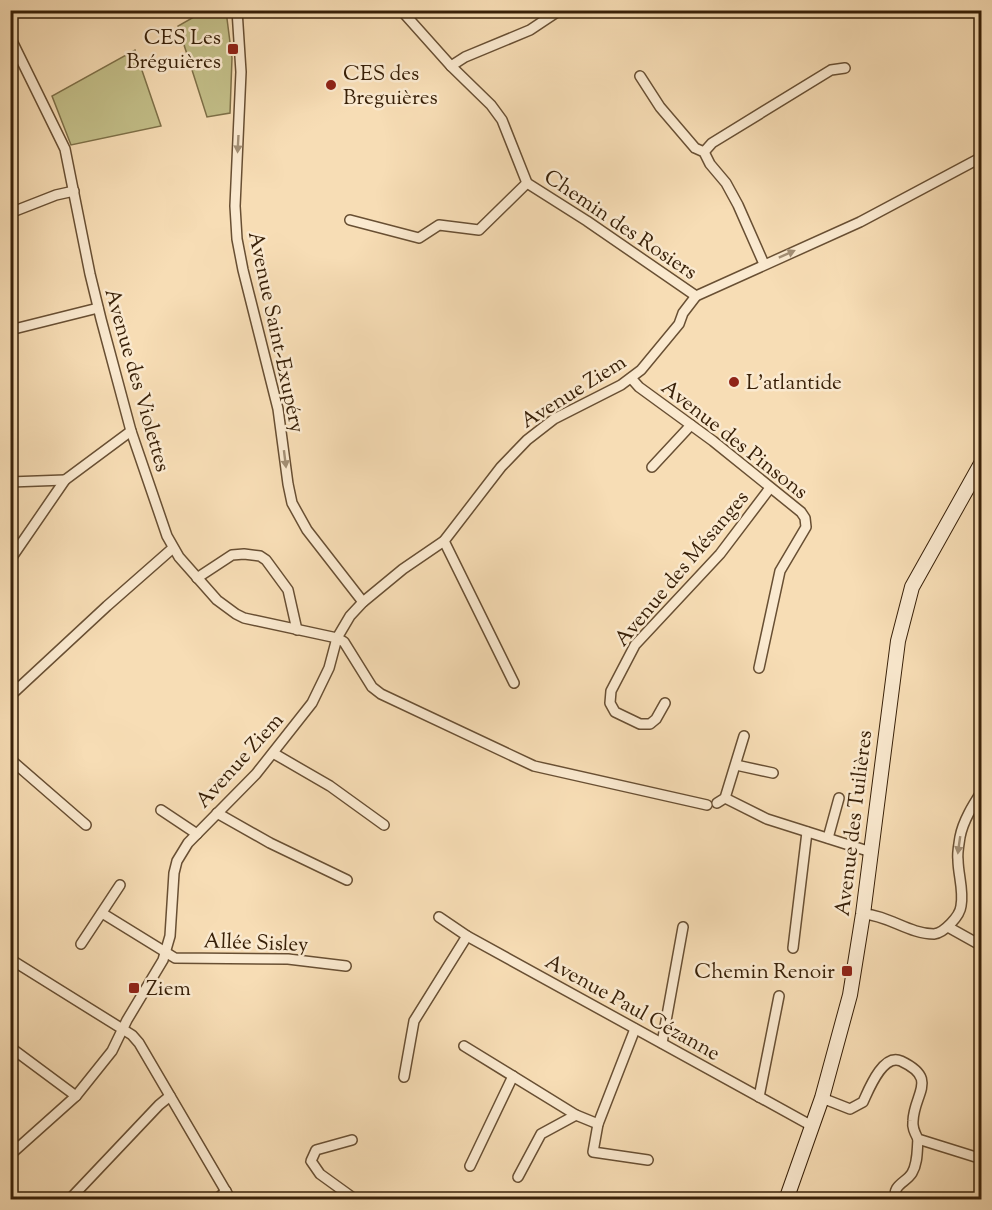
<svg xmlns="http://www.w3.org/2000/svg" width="992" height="1210" font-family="'Sorts Mill Goudy',serif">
  <rect width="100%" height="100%" fill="#f7ddb5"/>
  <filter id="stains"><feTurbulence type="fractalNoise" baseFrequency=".00333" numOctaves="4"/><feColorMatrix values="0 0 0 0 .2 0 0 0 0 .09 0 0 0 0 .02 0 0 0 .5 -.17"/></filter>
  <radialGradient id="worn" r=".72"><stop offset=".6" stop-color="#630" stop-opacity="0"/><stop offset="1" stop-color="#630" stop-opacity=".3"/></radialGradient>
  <g fill="#c3bf89" stroke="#7e7048" stroke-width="1.5">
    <path d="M 206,10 L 226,11 L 232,58 L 230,113 L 207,117 L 178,26 Z"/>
    <path d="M 135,50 L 161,126 L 71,145 L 52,96 Z"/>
  </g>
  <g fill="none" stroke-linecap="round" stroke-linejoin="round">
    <defs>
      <g id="street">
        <path d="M 237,10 L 241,72 L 235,206 L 237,239 L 243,270 L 278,409 L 288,484 L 292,503 L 307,530 L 363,602"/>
        <path d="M 401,10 L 451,66 L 491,105 L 502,120 L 527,183 L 587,221 L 696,296"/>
        <path d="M 10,37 L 65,149 L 90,274 L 101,319 L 131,431 L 167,536 L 179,557 L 217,600 L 236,614 L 244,618 L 337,638 L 344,642 L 372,687 L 381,694 L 534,766 L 707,805"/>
        <path d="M 451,66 L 465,57 L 530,30 L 560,10"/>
        <path d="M 640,76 L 660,107 L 695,148 L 704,152 L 710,164 L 726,183 L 738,205 L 764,264"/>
        <path d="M 704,152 L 712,143 L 831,70 L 845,68"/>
        <path d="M 10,213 L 56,195 L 74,191"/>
        <path d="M 350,220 L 419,238 L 439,225 L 479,230 L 527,183"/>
        <path d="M 10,330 L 98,308"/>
        <path d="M 631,378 L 639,387 L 713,441 L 801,512 L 805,518 L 806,527 L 780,571 L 759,668"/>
        <path d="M 652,467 L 691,425"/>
        <path d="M 10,482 L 65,480"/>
        <path d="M 444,541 L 514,683"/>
        <path d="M 10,560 L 65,480 L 131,431"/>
        <path d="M 197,578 L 232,555 L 244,554 L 260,556 L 266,560 L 288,590 L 297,630"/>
        <path d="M 10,696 L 107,606 L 173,548"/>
        <path d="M 665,703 L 656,719 L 650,724 L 640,724 L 615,712 L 610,703 L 611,691 L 635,645 L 720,554 L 770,488"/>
        <path d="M 273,753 L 330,786 L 384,825"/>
        <path d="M 10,759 L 86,825"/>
        <path d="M 736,765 L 773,773"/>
        <path d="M 725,798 L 767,819 L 871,852"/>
        <path d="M 717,803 L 725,798 L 744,736"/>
        <path d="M 161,810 L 197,834"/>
        <path d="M 217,813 L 270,843 L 347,880"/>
        <path d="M 828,838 L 839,798"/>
        <path d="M 102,913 L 175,958 L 288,959 L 346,966"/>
        <path d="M 863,914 C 888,915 909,934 934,934 C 944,933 960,916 961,906 C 964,891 958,874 958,860 C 957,853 959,844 960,837 C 963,821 973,805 982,791"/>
        <path d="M 439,917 L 467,936 L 812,1126"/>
        <path d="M 948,927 L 982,946"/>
        <path d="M 81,944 L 120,885"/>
        <path d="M 793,948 L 807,832"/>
        <path d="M 10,959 L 132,1035 L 139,1043 L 231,1200"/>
        <path d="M 635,1029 L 598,1124 L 593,1152 L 648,1160"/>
        <path d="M 662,1043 L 683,927"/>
        <path d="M 464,1046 L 576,1115 L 598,1124"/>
        <path d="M 10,1047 L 76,1096"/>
        <path d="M 404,1077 L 414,1021 L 467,936"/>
        <path d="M 759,1097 L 779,996"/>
        <path d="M 822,1098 L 850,1109 L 863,1102 C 869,1089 883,1053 901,1061 C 939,1079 914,1093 913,1121 C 912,1128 915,1133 918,1139 L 982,1159"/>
        <path d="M 352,1140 L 316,1150 L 311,1161 L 320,1174 L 356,1200"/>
        <path d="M 10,1155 L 76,1096 L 112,1051 L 127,1020 L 163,960 L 170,936 L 174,873 L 177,861 L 188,843 L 256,774 L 312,703 L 329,668 L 337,638 L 350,616 L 363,602 L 403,569 L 444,541 L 501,467 L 527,440 L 554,419 L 621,385 L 641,370 L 679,324 L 683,313 L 696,296 L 860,222 L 982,157"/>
        <path d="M 470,1166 L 513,1076"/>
        <path d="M 518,1177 L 541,1134 L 576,1115"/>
        <path d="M 69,1200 L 159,1105 L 170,1096"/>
        <path d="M 216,1200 L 226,1191"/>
        <path d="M 896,1200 C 891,1185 906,1183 912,1173 C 918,1163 917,1150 918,1139"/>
      </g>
      <path id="secondary" d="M 786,1200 L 822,1098 L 850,995 L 863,914 L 898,641 L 912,587 L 982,462"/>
    </defs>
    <use href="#street" stroke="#684f33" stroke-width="12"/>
    <use href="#secondary" stroke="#382008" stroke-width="16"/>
    <use href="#street" stroke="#fae9cf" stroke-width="9"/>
    <use href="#secondary" stroke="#fae9cf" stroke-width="14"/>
  </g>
  <defs><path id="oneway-solid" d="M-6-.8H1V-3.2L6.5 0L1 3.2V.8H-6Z" transform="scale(1.5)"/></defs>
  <g fill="#a38f75">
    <use href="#oneway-solid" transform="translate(238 144) rotate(93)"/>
    <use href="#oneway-solid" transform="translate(787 254) rotate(-24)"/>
    <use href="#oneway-solid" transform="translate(285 459) rotate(83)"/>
    <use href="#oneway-solid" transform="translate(959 845) rotate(98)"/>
  </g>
  <g fill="#8f2418" stroke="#fae9cf" stroke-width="2">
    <rect x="227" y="43" width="12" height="12" rx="3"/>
    <circle cx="331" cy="85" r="6"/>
    <circle cx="734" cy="382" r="6"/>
    <rect x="841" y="965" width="12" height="12" rx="3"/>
    <rect x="128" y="982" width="12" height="12" rx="3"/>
  </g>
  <g text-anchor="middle" stroke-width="5" stroke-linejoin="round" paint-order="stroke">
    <g font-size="21" fill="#382008" stroke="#fae9cf" text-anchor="start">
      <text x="221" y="44" text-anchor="end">CES Les<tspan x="221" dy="24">Bréguières</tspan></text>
      <text x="343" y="80">CES des<tspan x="343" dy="24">Breguières</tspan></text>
      <text x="746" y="389">L'atlantide</text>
      <text x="835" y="978" text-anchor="end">Chemin Renoir</text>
      <text x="146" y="995">Ziem</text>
    </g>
    <g font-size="21" fill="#382008" stroke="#fae9cf">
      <text transform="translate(621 224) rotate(34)" y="7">Chemin des Rosiers</text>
      <text transform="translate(277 332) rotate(78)" y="7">Avenue Saint-Exupéry</text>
      <text transform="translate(138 380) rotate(74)" y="7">Avenue des Violettes</text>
      <text transform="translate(573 391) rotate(-32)" y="7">Avenue Ziem</text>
      <text transform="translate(735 439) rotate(38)" y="7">Avenue des Pinsons</text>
      <text transform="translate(681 568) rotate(-50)" y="7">Avenue des Mésanges</text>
      <text transform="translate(239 760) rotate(-48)" y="7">Avenue Ziem</text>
      <text transform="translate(853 823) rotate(-83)" y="7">Avenue des Tuilières</text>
      <text transform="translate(256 942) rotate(2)" y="7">Allée Sisley</text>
      <text transform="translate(633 1007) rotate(29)" y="7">Avenue Paul Cézanne</text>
    </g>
  </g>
  <rect width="992" height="1210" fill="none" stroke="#f7ddb5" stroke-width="36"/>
  <rect x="12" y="12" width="968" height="1186" fill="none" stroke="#382008" stroke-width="3"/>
  <rect x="18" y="18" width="956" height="1174" fill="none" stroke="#382008" stroke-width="1.5"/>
  <rect width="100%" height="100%" filter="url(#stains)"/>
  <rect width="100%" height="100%" fill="url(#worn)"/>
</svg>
